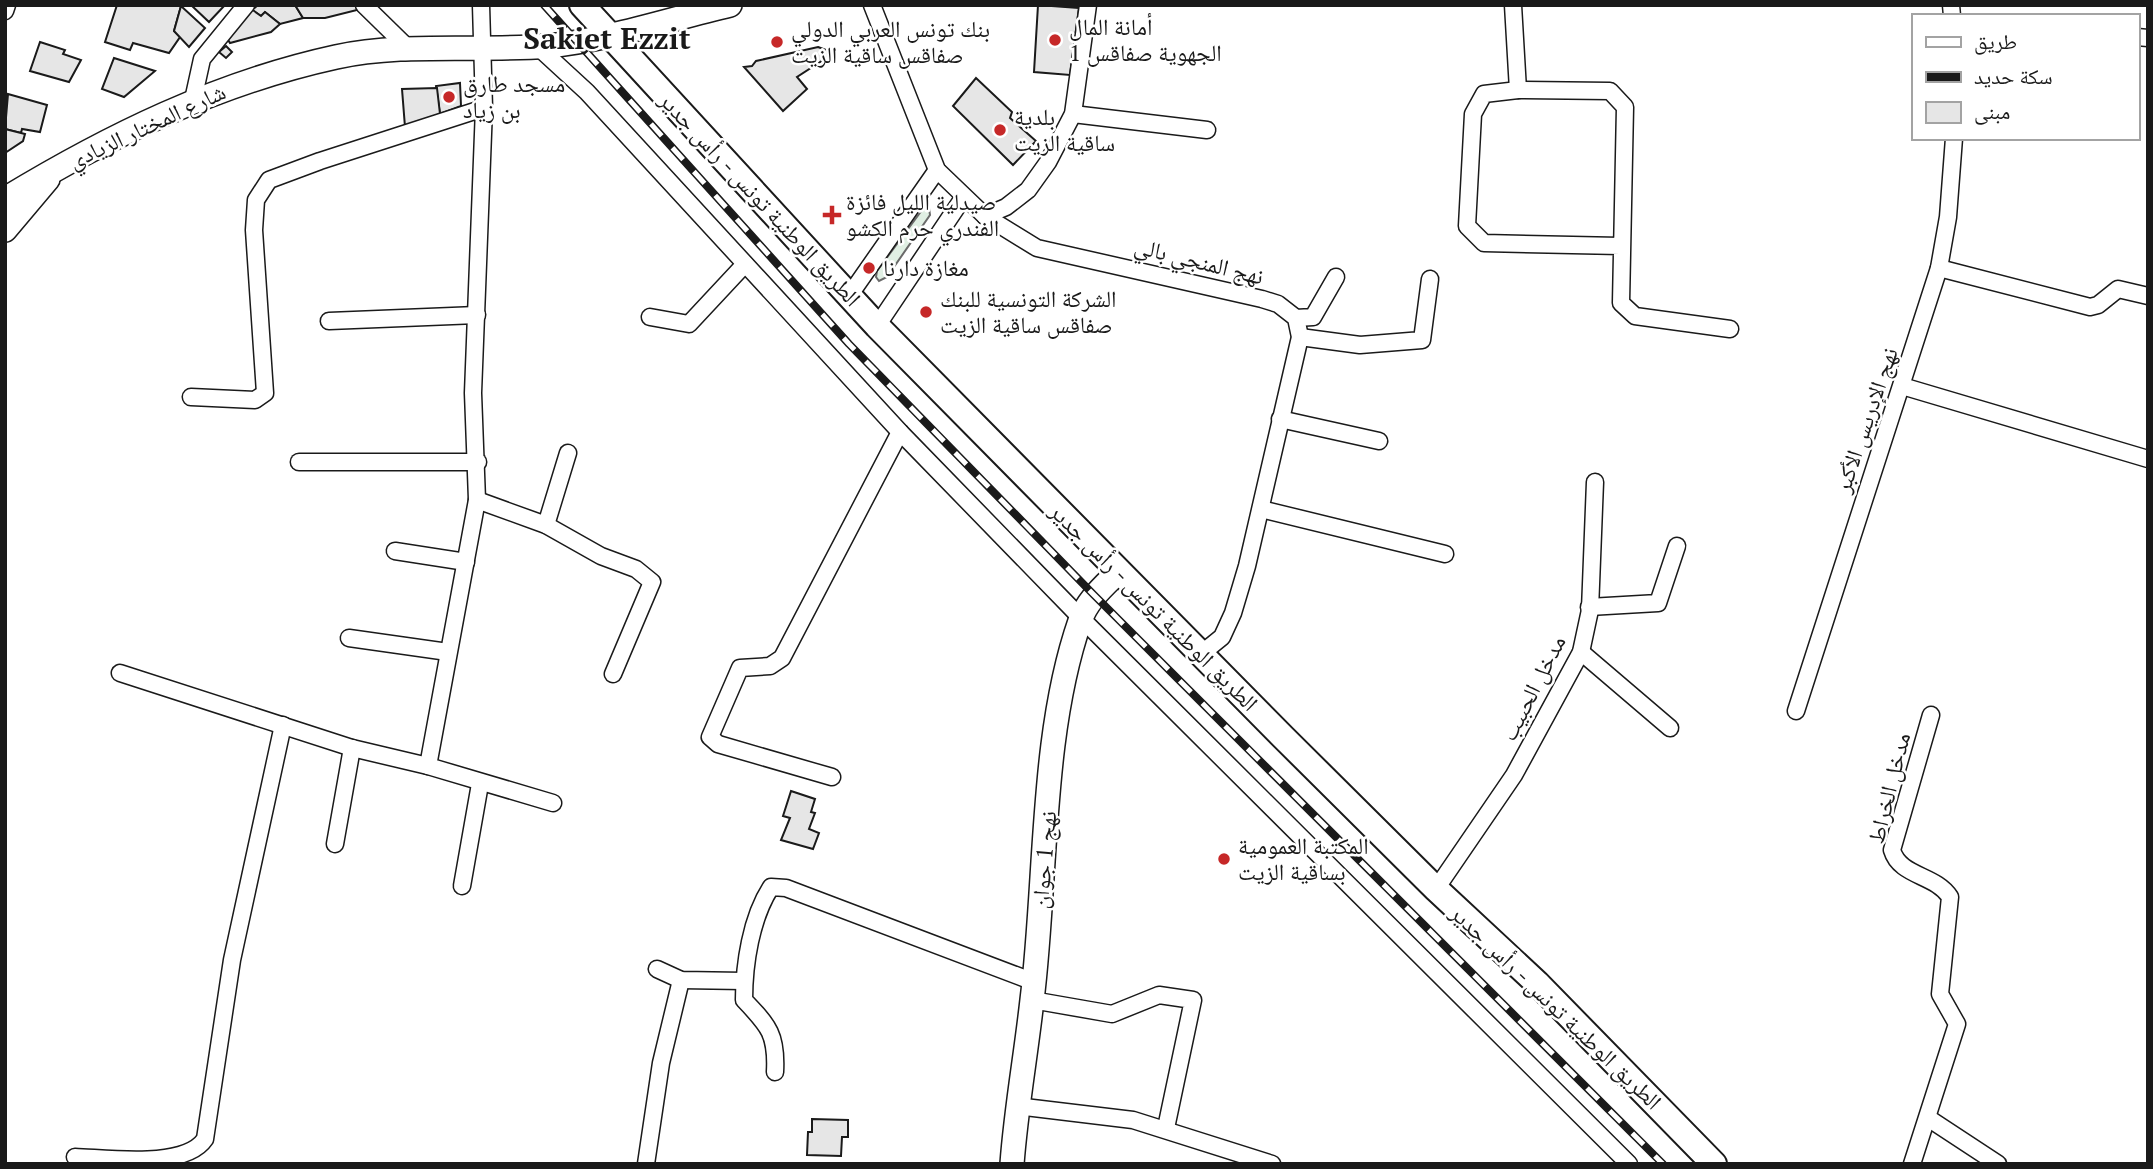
<svg xmlns="http://www.w3.org/2000/svg" width="2153" height="1169" font-family="'PT Serif','Noto Naskh Arabic',serif">
  <rect width="100%" height="100%" fill="#fff"/>
  <path fill="#e0efe3" stroke="#6a6a6a" stroke-width="2" d="M 925,206 L 929,208 L 930,215 L 887,277 L 879,281 L 876,277 L 877,271 Z"/>
  <g fill="#e6e6e6" stroke="#1a1a1a" stroke-width="2">
    <path d="M 117,5 L 181,6 L 174,31 L 180,37 L 169,53 L 133,43 L 130,50 L 105,42 Z"/>
    <path d="M 191,5 L 225,5 L 209,22 Z"/>
    <path d="M 258,5 L 295,5 L 303,18 L 280,24 L 265,12 L 261,16 L 252,10 Z"/>
    <path d="M 295,5 L 357,5 L 361,9 L 325,18 L 303,18 Z"/>
    <path d="M 1038,5 L 1079,8 L 1070,75 L 1034,72 Z"/>
    <path d="M 181,6 L 205,28 L 189,47 L 174,31 Z"/>
    <path d="M 250,8 L 261,16 L 265,12 L 280,24 L 271,32 L 230,43 L 225,35 Z"/>
    <path d="M 40,42 L 65,50 L 63,54 L 81,60 L 69,82 L 30,71 Z"/>
    <path d="M 226,46 L 232,52 L 226,58 L 219,52 Z"/>
    <path d="M 818,47 L 834,53 L 797,77 L 807,89 L 783,111 L 744,67 L 752,66 L 756,61 Z"/>
    <path d="M 114,58 L 155,71 L 124,97 L 102,89 Z"/>
    <path d="M 976,78 L 1012,112 L 1010,118 L 1036,141 L 1013,165 L 953,106 Z"/>
    <path d="M 460,83 L 461,106 L 440,114 L 436,86 Z"/>
    <path d="M 437,88 L 440,114 L 405,127 L 402,89 Z"/>
    <path d="M 8,94 L 47,105 L 40,132 L 22,129 L 21,133 L 5,129 Z"/>
    <path d="M 5,129 L 25,134 L 23,141 L 5,153 Z"/>
    <path d="M 791,791 L 815,799 L 811,812 L 815,813 L 809,829 L 819,833 L 813,849 L 781,840 L 790,818 L 783,816 Z"/>
    <path d="M 812,1119 L 848,1120 L 848,1137 L 842,1137 L 841,1156 L 807,1155 L 808,1132 L 812,1132 Z"/>
  </g>
  <g fill="none" stroke-linecap="round" stroke-linejoin="round">
    <defs>
      <g id="street">
        <path d="M 364,5 L 409,49"/>
        <path d="M 481,5 L 484,108"/>
        <path d="M 872,5 L 937,170 L 985,216 L 1037,248 L 1262,299 L 1278,304 L 1296,318 L 1300,337 L 1247,566 L 1233,613 L 1222,637 L 1201,654"/>
        <path d="M 1513,5 L 1518,90"/>
        <path d="M 1951,5 L 1952,16"/>
        <path d="M 5,11 L 7,5"/>
        <path d="M 2137,37 L 2148,38"/>
        <path d="M 537,46 L 587,92 L 900,432 L 1081,618 L 1629,1164"/>
        <path d="M 193,100 L 202,59 L 246,5"/>
        <path d="M 1073,114 L 1207,130"/>
        <path d="M 985,216 L 1006,207 L 1028,190 L 1048,162 L 1073,114 L 1088,5"/>
        <path d="M 1620,246 L 1484,243 L 1467,226 L 1473,114 L 1484,94 L 1518,90 L 1610,91 L 1625,107 L 1621,303 L 1635,316 L 1730,329"/>
        <path d="M 1939,268 L 2090,307 L 2098,305 L 2118,289 L 2148,296"/>
        <path d="M 849,296 L 937,170"/>
        <path d="M 650,317 L 689,324 L 745,264"/>
        <path d="M 1296,318 L 1313,317 L 1336,277"/>
        <path d="M 329,321 L 477,315"/>
        <path d="M 877,326 L 963,198"/>
        <path d="M 1300,337 L 1360,345 L 1422,340 L 1430,279"/>
        <path d="M 1902,386 L 2148,459"/>
        <path d="M 191,397 L 255,400 L 265,393 L 254,230 L 256,200 L 269,180 L 320,161 L 484,108 L 473,393 L 477,500 L 428,766 L 553,803"/>
        <path d="M 1280,419 L 1379,441"/>
        <path d="M 299,462 L 478,462"/>
        <path d="M 477,500 L 546,525 L 601,556 L 636,569 L 652,582 L 613,674"/>
        <path d="M 1261,509 L 1445,554"/>
        <path d="M 546,525 L 568,453"/>
        <path d="M 395,551 L 466,562"/>
        <path d="M 1589,607 L 1658,603 L 1677,546"/>
        <path d="M 349,638 L 448,652"/>
        <path d="M 1581,652 L 1670,728"/>
        <path d="M 120,673 L 352,748 L 428,766"/>
        <path d="M 1796,711 L 1939,268 L 1948,217 L 1954,138"/>
        <path d="M 832,777 L 718,744 L 710,737 L 740,668 L 770,666 L 782,658 L 900,432"/>
        <path d="M 335,844 L 352,748"/>
        <path d="M 462,886 L 480,784"/>
        <path d="M 1436,889 L 1514,775 L 1581,652 L 1590,610 L 1595,482"/>
        <path d="M 657,969 L 681,980 L 744,981"/>
        <path d="M 1032,1000 L 1112,1014 L 1159,995 L 1193,1000 L 1166,1128"/>
        <path d="M 775,1072 C 777,1035 769,1026 744,1000 C 744,964 751,918 771,887 L 786,888 L 1034,982"/>
        <path d="M 1016,1106 L 1133,1120 L 1272,1164"/>
        <path d="M 1928,1118 L 1998,1164"/>
        <path d="M 75,1157 C 108,1158 185,1169 205,1139 L 232,960 L 283,725"/>
        <path d="M 646,1164 L 661,1063 L 681,980"/>
        <path d="M 1912,1164 L 1957,1024 L 1940,994 L 1950,897 C 1935,874 1900,877 1892,850 L 1931,715"/>
      </g>
      <g id="secondary">
        <path d="M 5,199 C 109,136 217,83 336,57 C 405,42 478,52 548,46 C 609,40 670,19 730,5"/>
        <path d="M 5,230 L 48,179"/>
        <path d="M 1012,1164 C 1016,1109 1026,1055 1032,1000 C 1047,880 1040,736 1080,621 C 1087,600 1104,586 1119,571"/>
      </g>
      <path id="primary" d="M 582,5 L 877,326 L 1284,738 L 1436,889 L 1537,983 L 1714,1164"/>
    </defs>
    <use href="#street" stroke="#1a1a1a" stroke-width="19"/>
    <use href="#secondary" stroke="#1a1a1a" stroke-width="26"/>
    <use href="#primary" stroke="#1a1a1a" stroke-width="28"/>
    <use href="#street" stroke="#fff" stroke-width="16"/>
    <use href="#secondary" stroke="#fff" stroke-width="23"/>
    <use href="#primary" stroke="#fff" stroke-width="24"/>
    <defs>
      <path id="rail" d="M 544,5 L 849,344 L 1094,595 L 1663,1164"/>
    </defs>
    <use href="#rail" stroke="#1a1a1a" stroke-width="8"/>
    <use href="#rail" stroke="#fff" stroke-width="5" stroke-dasharray="16" stroke-linecap="butt"/>
  </g>
  <g fill="#c62828" stroke="#fff" stroke-width="2.5">
    <circle cx="1055" cy="40" r="7"/>
    <circle cx="777" cy="42" r="7"/>
    <circle cx="449" cy="97" r="7"/>
    <circle cx="1000" cy="130" r="7"/>
    <path d="M828.5 204.5h7v7h7v7h-7v7h-7v-7h-7v-7h7z"/>
    <circle cx="869" cy="268" r="7"/>
    <circle cx="926" cy="312" r="7"/>
    <circle cx="1224" cy="859" r="7"/>
  </g>
  <g text-anchor="middle" stroke-width="5" stroke-linejoin="round" paint-order="stroke">
    <g font-size="23" fill="#1a1a1a" stroke="#fff" text-anchor="start">
      <text x="1069" y="35">أمانة المال<tspan x="1069" dy="26">الجهوية صفاقس 1</tspan></text>
      <text x="791" y="37">بنك تونس العربي الدولي<tspan x="791" dy="26">صفاقس ساقية الزيت</tspan></text>
      <text x="463" y="92">مسجد طارق<tspan x="463" dy="26">بن زياد</tspan></text>
      <text x="1014" y="125">بلدية<tspan x="1014" dy="26">ساقية الزيت</tspan></text>
      <text x="846" y="210">صيدلية الليل فائزة<tspan x="846" dy="26">الفندري حرم الكشو</tspan></text>
      <text x="883" y="276">مغازة دارنا</text>
      <text x="940" y="307">الشركة التونسية للبنك<tspan x="940" dy="26">صفاقس ساقية الزيت</tspan></text>
      <text x="1238" y="854">المكتبة العمومية<tspan x="1238" dy="26">بساقية الزيت</tspan></text>
    </g>
    <g font-size="23" fill="#1a1a1a" stroke="#fff">
      <text transform="translate(147 126) rotate(-25)" y="8">شارع المختار الزيادي</text>
      <text transform="translate(760 199) rotate(47)" y="8">الطريق الوطنية تونس - رأس جدير</text>
      <text transform="translate(1199 261) rotate(14)" y="8">نهج المنجي بالي</text>
      <text transform="translate(1866 420) rotate(-71)" y="8">نهج الإدريس الأكبر</text>
      <text transform="translate(1154 607) rotate(45)" y="8">الطريق الوطنية تونس - رأس جدير</text>
      <text transform="translate(1533 688) rotate(-63)" y="8">مدخل الحبيب</text>
      <text transform="translate(1889 788) rotate(-76)" y="8">مدخل الخراط</text>
      <text transform="translate(1044 860) rotate(-85)" y="8">نهج 1 جوان</text>
      <text transform="translate(1556 1007) rotate(44)" y="8">الطريق الوطنية تونس - رأس جدير</text>
    </g>
    <g font-size="30" font-weight="bold" fill="#1a1a1a" stroke="#fff">
      <text x="607" y="49">Sakiet Ezzit</text>
    </g>
  </g>
  <rect width="2153" height="1169" fill="none" stroke="#1a1a1a" stroke-width="14"/>
  <rect x="1912" y="14" width="228" height="126" fill="#ffffff" stroke="#a3a3a3" stroke-width="2"/>
  <rect x="1926" y="37" width="35" height="10" fill="#ffffff" stroke="#a3a3a3" stroke-width="2"/>
  <text x="1974" y="49" font-size="21" fill="#1a1a1a">طريق</text>
  <rect x="1926" y="72" width="35" height="10" fill="#1a1a1a" stroke="#a3a3a3" stroke-width="2"/>
  <text x="1974" y="84" font-size="21" fill="#1a1a1a">سكة حديد</text>
  <rect x="1926" y="102" width="35" height="21" fill="#e6e6e6" stroke="#a3a3a3" stroke-width="2"/>
  <text x="1974" y="119" font-size="21" fill="#1a1a1a">مبنى</text>
</svg>
